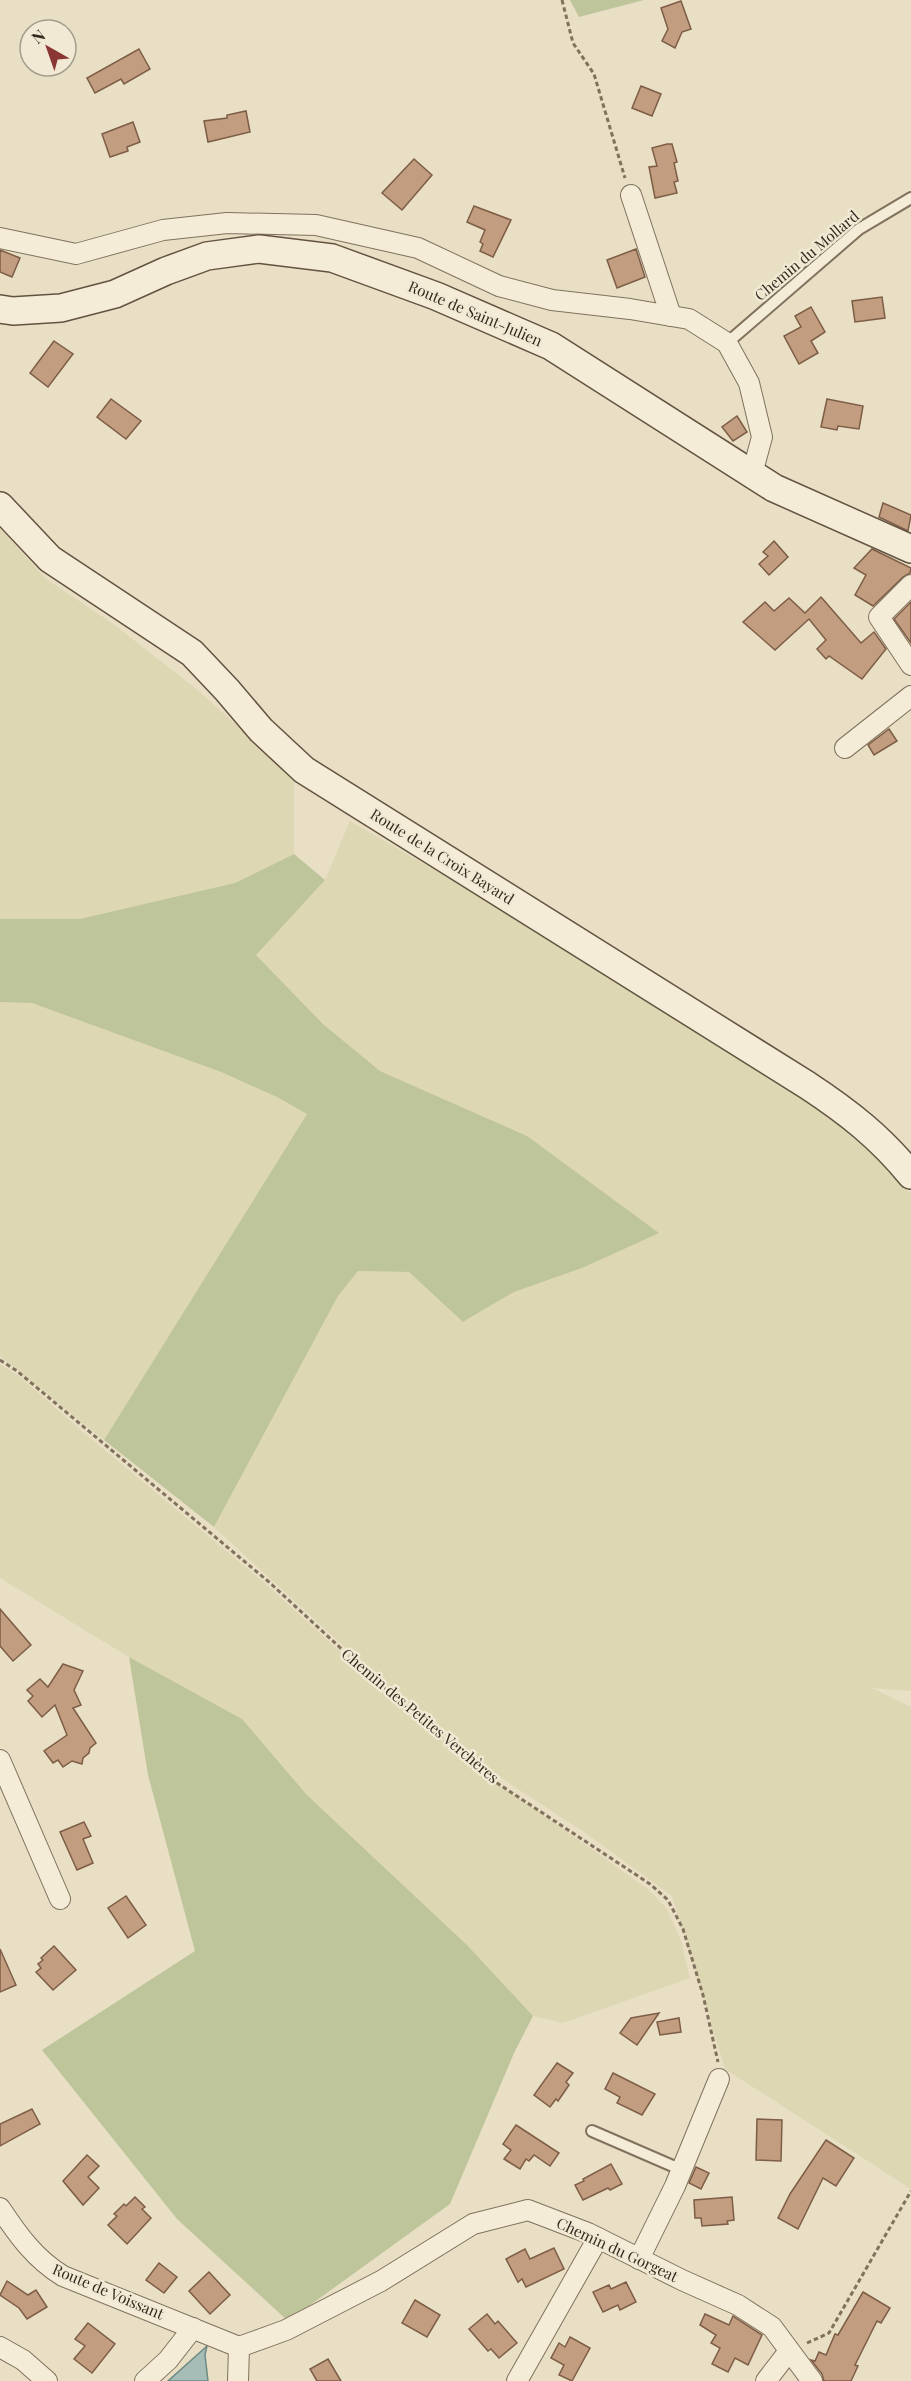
<svg xmlns="http://www.w3.org/2000/svg" width="911" height="2381" font-family="'Playfair Display',serif">
  <rect width="100%" height="100%" fill="#e8dfc5"/>
  <g fill="#ddd7b3">
    <path d="M 0,528 L 46,579 L 112,623 L 195,688 L 294,776 L 294,854 L 235,883 L 84,920 L 0,919 Z"/>
    <path d="M 350,821 L 507,912 L 640,997 L 850,1124 L 911,1194 L 911,1691 L 872,1688 L 911,1707 L 911,2189 L 725,2069 L 672,1896 L 584,1832 L 510,1784 L 454,1743 L 375,1675 L 214,1527 L 338,1296 L 358,1271 L 409,1272 L 464,1322 L 514,1292 L 582,1268 L 527,1136 L 380,1071 L 323,1024 L 255,954 L 325,880 Z"/>
    <path d="M 0,1002 L 32,1003 L 221,1072 L 277,1097 L 307,1114 L 104,1440 L 0,1356 Z"/>
    <path d="M 0,1364 L 19,1376 L 83,1432 L 260,1579 L 408,1713 L 479,1773 L 528,1804 L 649,1890 L 667,1909 L 681,1941 L 690,1978 L 563,2023 L 533,2016 L 467,1945 L 307,1795 L 242,1719 L 127,1656 L 0,1578 Z"/>
  </g>
  <g fill="#bfc59a">
    <path d="M 570,0 L 644,0 L 579,17 Z"/>
    <path d="M 294,854 L 325,880 L 256,955 L 323,1024 L 380,1071 L 527,1136 L 659,1233 L 582,1268 L 514,1292 L 463,1322 L 409,1272 L 358,1271 L 338,1296 L 214,1527 L 104,1440 L 307,1114 L 277,1097 L 221,1072 L 32,1003 L 0,1002 L 0,919 L 80,919 L 235,883 Z"/>
    <path d="M 129,1657 L 242,1719 L 307,1795 L 467,1945 L 533,2016 L 514,2053 L 450,2204 L 288,2321 L 177,2219 L 42,2050 L 195,1951 L 148,1775 Z"/>
  </g>
  <path fill="#a6bcb6" stroke="#6e8983" stroke-width="1.5" d="M 207,2346 L 205,2355 L 208,2381 L 168,2381 Z"/>
  <g fill="#c29d7f" stroke="#7d5d46" stroke-width="1.5">
    <path d="M 681,1 L 691,29 L 682,32 L 675,48 L 662,41 L 668,29 L 661,8 Z"/>
    <path d="M 139,49 L 150,69 L 124,84 L 121,79 L 95,93 L 87,78 Z"/>
    <path d="M 641,86 L 661,94 L 652,116 L 632,108 Z"/>
    <path d="M 246,111 L 250,132 L 208,142 L 204,121 L 227,118 L 227,115 Z"/>
    <path d="M 133,122 L 140,142 L 127,147 L 128,151 L 110,157 L 102,134 Z"/>
    <path d="M 667,144 L 672,144 L 677,162 L 674,163 L 678,181 L 674,182 L 677,193 L 655,198 L 649,167 L 657,166 L 652,148 Z"/>
    <path d="M 414,159 L 432,175 L 402,210 L 382,193 Z"/>
    <path d="M 474,206 L 511,220 L 493,257 L 480,251 L 483,244 L 480,242 L 485,230 L 467,222 Z"/>
    <path d="M 636,249 L 645,277 L 617,288 L 607,260 Z"/>
    <path d="M 0,250 L 20,258 L 12,277 L 0,272 Z"/>
    <path d="M 882,297 L 885,318 L 855,322 L 852,301 Z"/>
    <path d="M 811,307 L 825,332 L 811,341 L 818,353 L 799,364 L 784,336 L 801,327 L 795,316 Z"/>
    <path d="M 54,341 L 73,354 L 48,387 L 30,373 Z"/>
    <path d="M 111,399 L 141,421 L 126,439 L 97,417 Z"/>
    <path d="M 827,399 L 863,406 L 859,429 L 838,426 L 837,430 L 821,427 Z"/>
    <path d="M 737,416 L 747,432 L 733,441 L 722,427 Z"/>
    <path d="M 883,503 L 911,515 L 908,531 L 879,517 Z"/>
    <path d="M 774,541 L 788,557 L 769,575 L 759,564 L 768,556 L 763,552 Z"/>
    <path d="M 872,549 L 911,568 L 910,573 L 903,577 L 873,606 L 855,595 L 866,575 L 854,568 Z"/>
    <path d="M 821,597 L 861,643 L 874,632 L 886,649 L 862,679 L 829,656 L 826,659 L 817,649 L 826,640 L 809,619 L 775,650 L 743,622 L 765,602 L 774,611 L 789,598 L 805,613 Z"/>
    <path d="M 911,602 L 911,643 L 894,619 Z"/>
    <path d="M 889,729 L 897,741 L 874,755 L 868,745 Z"/>
    <path d="M 0,1609 L 31,1645 L 13,1661 L 0,1646 Z"/>
    <path d="M 63,1664 L 83,1671 L 74,1690 L 81,1705 L 73,1708 L 96,1743 L 90,1748 L 89,1753 L 83,1758 L 82,1764 L 72,1761 L 63,1767 L 58,1760 L 53,1763 L 44,1751 L 67,1735 L 55,1705 L 42,1717 L 28,1701 L 33,1696 L 27,1690 L 40,1679 L 48,1687 Z"/>
    <path d="M 84,1822 L 91,1836 L 83,1839 L 93,1863 L 77,1870 L 60,1832 Z"/>
    <path d="M 126,1896 L 146,1925 L 128,1938 L 108,1908 Z"/>
    <path d="M 54,1946 L 76,1970 L 53,1990 L 36,1972 L 41,1968 L 38,1964 L 43,1960 L 41,1958 Z"/>
    <path d="M 0,1949 L 16,1985 L 0,1992 Z"/>
    <path d="M 659,2013 L 637,2045 L 620,2033 L 631,2018 Z"/>
    <path d="M 679,2018 L 681,2032 L 660,2035 L 657,2022 Z"/>
    <path d="M 557,2063 L 573,2073 L 566,2082 L 569,2085 L 558,2101 L 556,2099 L 550,2107 L 534,2095 Z"/>
    <path d="M 613,2073 L 655,2094 L 642,2115 L 617,2103 L 620,2097 L 605,2089 Z"/>
    <path d="M 32,2109 L 40,2124 L 0,2146 L 0,2124 Z"/>
    <path d="M 757,2119 L 782,2120 L 781,2161 L 756,2160 Z"/>
    <path d="M 516,2125 L 559,2153 L 550,2166 L 534,2155 L 529,2161 L 526,2159 L 520,2169 L 504,2159 L 511,2150 L 503,2144 Z"/>
    <path d="M 826,2140 L 854,2158 L 836,2186 L 823,2178 L 798,2229 L 778,2218 L 790,2194 Z"/>
    <path d="M 87,2155 L 99,2166 L 88,2177 L 99,2188 L 83,2205 L 63,2181 Z"/>
    <path d="M 611,2164 L 622,2184 L 610,2190 L 608,2188 L 583,2200 L 575,2185 L 584,2181 L 583,2179 Z"/>
    <path d="M 696,2167 L 709,2173 L 701,2189 L 689,2183 Z"/>
    <path d="M 135,2197 L 145,2207 L 142,2209 L 151,2218 L 127,2244 L 108,2225 L 117,2216 L 114,2214 L 124,2204 L 126,2206 Z"/>
    <path d="M 732,2197 L 734,2220 L 727,2221 L 728,2224 L 702,2226 L 701,2218 L 695,2218 L 694,2200 Z"/>
    <path d="M 554,2248 L 564,2269 L 526,2287 L 522,2279 L 518,2282 L 506,2259 L 525,2249 L 530,2259 Z"/>
    <path d="M 159,2263 L 177,2277 L 164,2293 L 146,2280 Z"/>
    <path d="M 209,2272 L 230,2295 L 210,2314 L 189,2291 Z"/>
    <path d="M 7,2281 L 28,2295 L 36,2290 L 47,2307 L 27,2319 L 19,2308 L 0,2295 Z"/>
    <path d="M 626,2282 L 636,2302 L 620,2310 L 618,2305 L 603,2312 L 593,2292 L 609,2285 L 611,2289 Z"/>
    <path d="M 863,2292 L 890,2308 L 881,2323 L 877,2321 L 855,2365 L 858,2366 L 851,2381 L 824,2381 L 822,2374 L 811,2360 L 815,2361 L 819,2352 L 826,2355 L 835,2334 L 838,2335 Z"/>
    <path d="M 415,2300 L 440,2315 L 427,2337 L 402,2323 Z"/>
    <path d="M 487,2314 L 495,2324 L 498,2321 L 517,2343 L 499,2358 L 491,2349 L 488,2351 L 469,2329 Z"/>
    <path d="M 705,2314 L 729,2325 L 733,2316 L 762,2335 L 748,2365 L 735,2358 L 728,2372 L 712,2364 L 720,2348 L 711,2343 L 716,2335 L 700,2325 Z"/>
    <path d="M 88,2323 L 115,2344 L 92,2373 L 74,2359 L 85,2346 L 75,2339 Z"/>
    <path d="M 570,2337 L 590,2348 L 572,2381 L 559,2375 L 564,2365 L 551,2358 L 559,2343 L 565,2347 Z"/>
    <path d="M 328,2359 L 341,2381 L 317,2381 L 310,2369 Z"/>
  </g>
  <g fill="none" stroke-linecap="round" stroke-linejoin="round">
    <defs>
      <g id="service">
        <path d="M 727,343 L 859,229 L 911,198"/>
        <path d="M 592,2131 L 682,2170"/>
      </g>
      <g id="minor">
        <path d="M 631,195 L 671,316"/>
        <path d="M 0,238 L 76,254 L 163,230 L 227,223 L 316,225 L 418,248 L 499,286 L 552,300 L 630,309 L 689,319 L 727,343 L 749,383 L 762,437 L 752,474"/>
        <path d="M 911,585 L 879,617 L 911,665"/>
        <path d="M 845,748 L 911,696"/>
        <path d="M 0,1760 L 60,1899"/>
        <path d="M 0,2208 C 18,2235 35,2259 63,2276 L 239,2347"/>
        <path d="M 639,2259 L 675,2186 L 719,2079"/>
        <path d="M 0,2347 L 23,2360 L 47,2381"/>
        <path d="M 239,2347 L 286,2330 L 381,2281 L 473,2224 L 528,2210 L 588,2233 L 682,2280 L 738,2305 L 772,2327 L 812,2381"/>
        <path d="M 145,2381 L 168,2360 L 193,2328"/>
        <path d="M 238,2381 L 239,2347"/>
        <path d="M 517,2381 L 598,2238"/>
        <path d="M 766,2381 L 789,2351"/>
      </g>
      <g id="secondary">
        <path d="M 0,309 L 13,311 L 61,308 L 115,294 L 166,271 L 207,256 L 259,249 L 332,258 L 436,296 L 551,346 L 774,488 L 911,549"/>
        <path d="M 0,506 L 50,559 L 192,653 L 227,690 L 261,730 L 304,770 L 807,1085 C 848,1112 880,1137 911,1175"/>
      </g>
    </defs>
    <use href="#service" stroke="#81715d" stroke-width="14"/>
    <use href="#minor" stroke="#81715d" stroke-width="22"/>
    <use href="#secondary" stroke="#635240" stroke-width="30"/>
    <g stroke="#81715d" stroke-width="3" stroke-dasharray="4.5 3" stroke-linecap="butt">
      <path d="M 562,0 L 573,43 L 594,74 L 625,178"/>
      <path d="M 0,1360 L 17,1371 L 269,1582 L 399,1702 L 491,1779 L 650,1884 L 668,1900 L 683,1929 L 703,1995 L 718,2062"/>
      <path d="M 807,2343 L 829,2333 L 911,2191"/>
    </g>
    <use href="#service" stroke="#f4ecd7" stroke-width="10"/>
    <use href="#minor" stroke="#f4ecd7" stroke-width="20"/>
    <use href="#secondary" stroke="#f4ecd7" stroke-width="27"/>
  </g>
  <g text-anchor="middle" stroke-width="5" stroke-linejoin="round" paint-order="stroke">
    <g font-size="15" fill="#33291f" stroke="#f1e9d3">
      <text transform="translate(807 256) rotate(-40)" y="5">Chemin du Mollard</text>
      <text transform="translate(475 314) rotate(23)" y="5">Route de Saint-Julien</text>
      <text transform="translate(442 857) rotate(32)" y="5">Route de la Croix Bayard</text>
      <text transform="translate(420 1716) rotate(40)" y="5">Chemin des Petites Verchères</text>
      <text transform="translate(617 2250) rotate(25)" y="5">Chemin du Gorgeat</text>
      <text transform="translate(108 2292) rotate(23)" y="5">Route de Voissant</text>
    </g>
  </g>
  <g transform="translate(48 48) rotate(320)"><circle r="28" fill="#f1e9d3" stroke="#a59c8b" stroke-width="1.5"/>
  <path d="M0-4.5L10 22L0 15L-10 22Z" fill="#893634"/>
  <text y="-9" font-size="16" font-weight="bold" text-anchor="middle" fill="#33291f">N</text>
  </g>
</svg>
